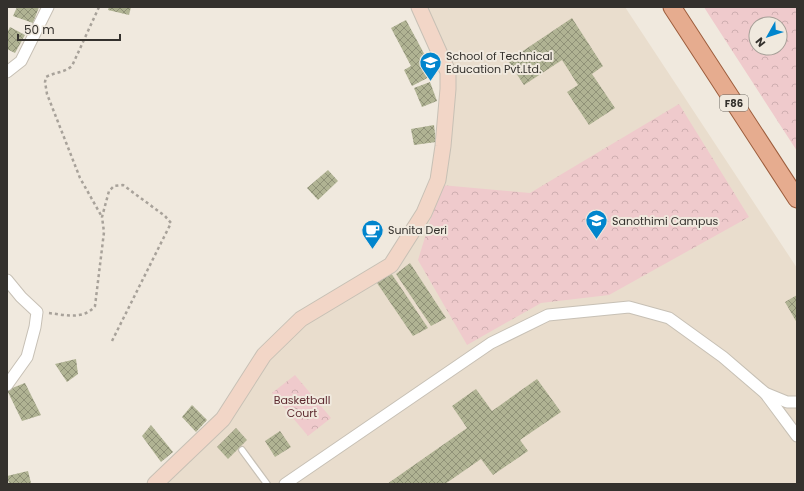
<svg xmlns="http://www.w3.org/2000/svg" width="804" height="491" font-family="Poppins,sans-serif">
  <defs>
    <pattern id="park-crowns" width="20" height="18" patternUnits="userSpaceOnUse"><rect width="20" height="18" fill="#efcacc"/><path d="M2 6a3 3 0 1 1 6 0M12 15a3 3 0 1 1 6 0" fill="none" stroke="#ceaeb0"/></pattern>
    <pattern id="building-cross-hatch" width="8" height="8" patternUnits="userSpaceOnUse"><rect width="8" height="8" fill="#b0b393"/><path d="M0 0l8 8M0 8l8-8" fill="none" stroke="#909278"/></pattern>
  </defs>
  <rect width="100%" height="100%" fill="#f0e9de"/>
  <path fill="#e9ddcd" d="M 424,7 L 625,7 L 797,268 L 797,484 L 162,484 L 265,360 L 301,325 L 395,269 L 429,214 L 451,89 Z"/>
  <g fill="url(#park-crowns)" fill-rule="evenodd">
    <path d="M 704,7 L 797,7 L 797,151 L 709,15 ZM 756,24 L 780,24 L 780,48 L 756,48 Z"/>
    <path d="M 679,104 L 749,217 L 609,295 L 541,303 L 467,345 L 418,260 L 441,185 L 530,193 Z"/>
    <path d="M 295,375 L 331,418 L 308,436 L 272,393 Z"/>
  </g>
  <g fill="url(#building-cross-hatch)">
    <path d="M 17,7 L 39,7 L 33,23 L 13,16 Z"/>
    <path d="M 109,7 L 131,7 L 129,15 L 108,10 Z"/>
    <path d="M 572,18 L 603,66 L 592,74 L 615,108 L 589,125 L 567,92 L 578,85 L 562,60 L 524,85 L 508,61 Z"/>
    <path d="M 406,20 L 435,74 L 412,86 L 404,70 L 411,66 L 391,28 Z"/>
    <path d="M 10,27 L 25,35 L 15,53 L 7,49 L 7,33 Z"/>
    <path d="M 430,82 L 437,101 L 422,107 L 414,88 Z"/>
    <path d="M 434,125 L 436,142 L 414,145 L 411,129 Z"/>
    <path d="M 328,170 L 338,181 L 318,200 L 307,188 Z"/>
    <path d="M 410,263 L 446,318 L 431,326 L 396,274 Z"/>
    <path d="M 391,273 L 428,328 L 413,336 L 377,283 Z"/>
    <path d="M 797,295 L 797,323 L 785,302 Z"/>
    <path d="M 76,359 L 78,374 L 67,382 L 55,364 Z"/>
    <path d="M 537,379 L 561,412 L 520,440 L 528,451 L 493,475 L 481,459 L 445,484 L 387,484 L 467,428 L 452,406 L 476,389 L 492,411 Z"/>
    <path d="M 25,383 L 41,415 L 22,421 L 7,390 Z"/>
    <path d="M 192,405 L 207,420 L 196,432 L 182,417 Z"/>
    <path d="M 151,425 L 173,452 L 161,462 L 142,436 Z"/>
    <path d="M 236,428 L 247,440 L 228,459 L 217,447 Z"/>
    <path d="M 280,431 L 291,447 L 275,457 L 265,441 Z"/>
    <path d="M 28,471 L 31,483 L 9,484 L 7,476 Z"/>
  </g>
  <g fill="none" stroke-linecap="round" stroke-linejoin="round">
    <defs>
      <path id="lane" d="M 242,450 L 267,484"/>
      <g id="street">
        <path d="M 7,72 L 21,61 L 48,7"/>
        <path d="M 7,280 L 21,297 L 37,312 L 35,327 L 27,357 L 7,385"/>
        <path d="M 765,393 L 797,436"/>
        <path d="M 285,484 L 491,343 L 548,315 L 629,307 L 669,318 L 723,357 L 765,393 L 787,402 L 797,402"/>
      </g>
      <path id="secondary" d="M 155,484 L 223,419 L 264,355 L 301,319 L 391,265 L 424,213 L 438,180 L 443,146 L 448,89 L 448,72 L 419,7"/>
      <path id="primary" d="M 672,7 L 797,199"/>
    </defs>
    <use href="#lane" stroke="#c7c0b5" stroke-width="8"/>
    <use href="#street" stroke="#c7c0b5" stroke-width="13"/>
    <use href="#secondary" stroke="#c7c0b5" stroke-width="17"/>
    <use href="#primary" stroke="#9d5d3c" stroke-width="19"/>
    <g stroke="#a8a29a" stroke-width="2.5" stroke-dasharray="3 3" stroke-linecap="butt">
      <path d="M 99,7 L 72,66 C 64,73 55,72 46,77 L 45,82 L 47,94 L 80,178 L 102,217"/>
      <path d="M 49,313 C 65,315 84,320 95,306 L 104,232 L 102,217 L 109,191 L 114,186 L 123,185 L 165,216 L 171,223 L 112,341"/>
    </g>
    <use href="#lane" stroke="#fff" stroke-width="5.5"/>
    <use href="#street" stroke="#fff" stroke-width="11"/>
    <use href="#secondary" stroke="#f2d6c7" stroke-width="15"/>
    <use href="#primary" stroke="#e6ac8f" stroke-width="17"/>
  </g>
  <defs>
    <symbol id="university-pin" viewBox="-11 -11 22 30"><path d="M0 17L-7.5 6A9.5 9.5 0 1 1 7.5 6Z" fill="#0185cd" stroke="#f0e9de"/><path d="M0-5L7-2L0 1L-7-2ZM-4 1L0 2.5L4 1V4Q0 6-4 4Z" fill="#fff"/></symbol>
    <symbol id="cafe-pin" viewBox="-11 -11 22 30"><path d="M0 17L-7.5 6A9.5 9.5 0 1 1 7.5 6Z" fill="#0185cd" stroke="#f0e9de"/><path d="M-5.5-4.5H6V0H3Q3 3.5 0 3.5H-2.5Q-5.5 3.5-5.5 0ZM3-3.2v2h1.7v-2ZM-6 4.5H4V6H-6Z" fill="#fff"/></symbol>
  </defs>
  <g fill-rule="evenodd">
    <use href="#university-pin" x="418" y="50" width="25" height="34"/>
    <use href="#university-pin" x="584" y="208" width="25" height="34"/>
    <use href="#cafe-pin" x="360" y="218" width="25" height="34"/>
  </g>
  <g text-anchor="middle" stroke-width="4" stroke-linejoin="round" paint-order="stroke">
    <rect fill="#f0e9de" stroke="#6c6862" stroke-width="1" x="720" y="95" width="28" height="16" rx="3"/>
    <g font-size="10" font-weight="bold" fill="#34312d">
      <text x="734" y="107">F86</text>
    </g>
    <g font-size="11" fill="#34312d" stroke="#f0e9de" text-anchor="start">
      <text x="446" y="60">School of Technical<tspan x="446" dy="13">Education Pvt.Ltd.</tspan></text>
      <text x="612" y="225">Sanothimi Campus</text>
      <text x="388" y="234">Sunita Deri</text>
    </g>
    <g font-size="11" fill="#5e2b31" stroke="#f0e9de">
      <text x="302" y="404">Basketball<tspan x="302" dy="13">Court</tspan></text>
    </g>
  </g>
  <rect width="804" height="491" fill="none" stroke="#34312d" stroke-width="16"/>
  <g transform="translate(768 36) rotate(231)"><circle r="19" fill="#f0e9de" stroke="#a59f97"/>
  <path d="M0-3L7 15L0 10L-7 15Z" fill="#0185cd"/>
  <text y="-6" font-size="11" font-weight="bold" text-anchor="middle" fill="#34312d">N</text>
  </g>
  <path d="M18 34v6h102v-6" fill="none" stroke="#34312d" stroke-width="2"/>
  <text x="24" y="34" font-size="12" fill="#34312d" stroke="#f0e9de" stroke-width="3" paint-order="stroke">50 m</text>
</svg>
